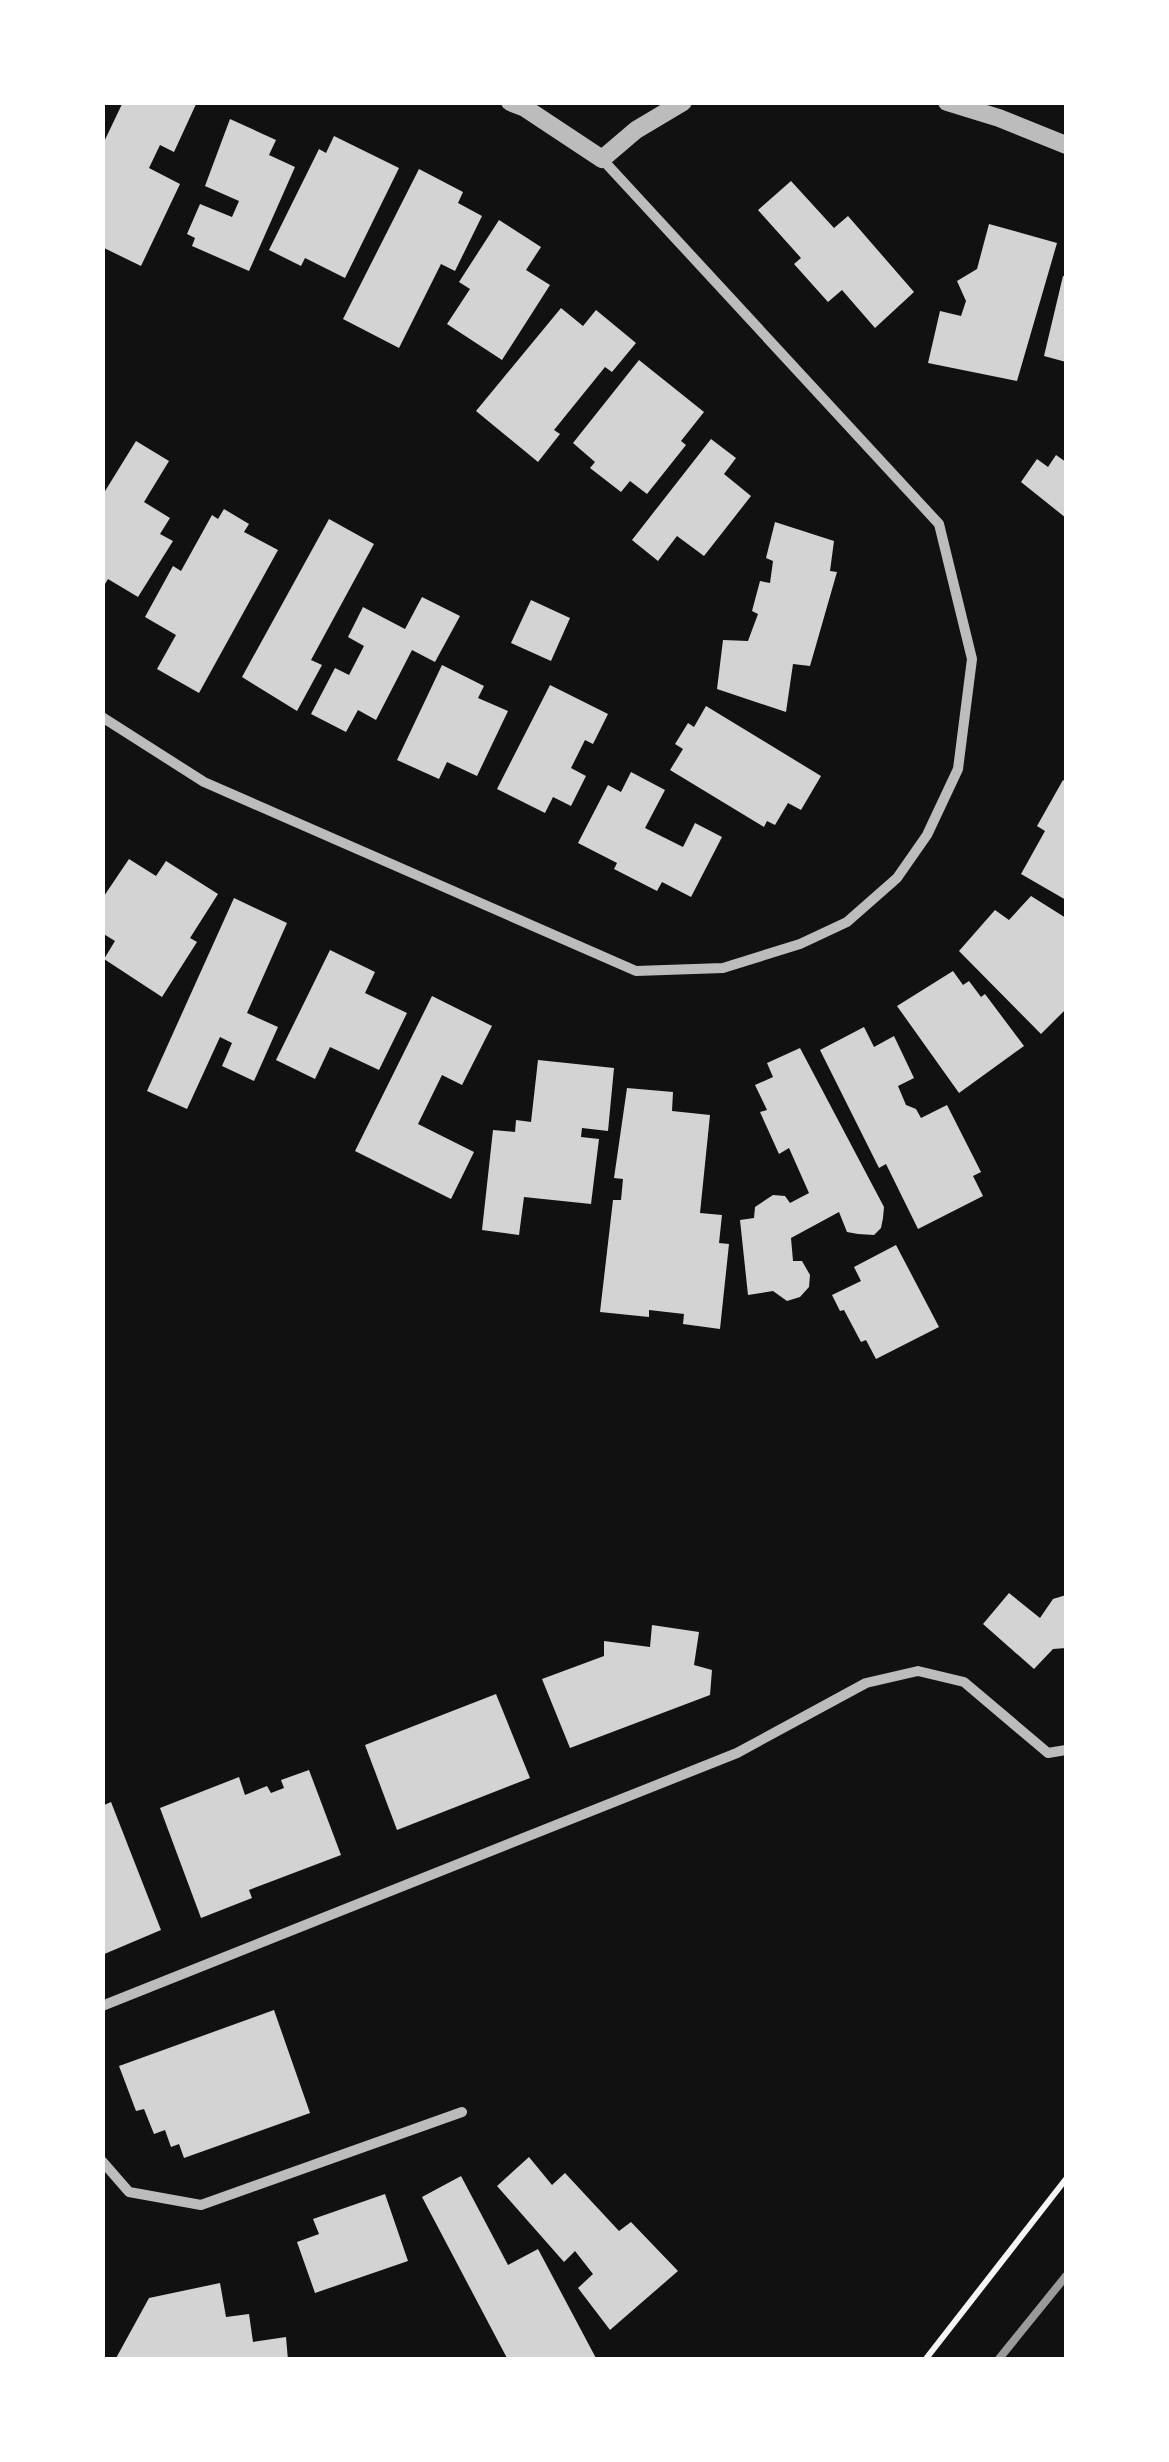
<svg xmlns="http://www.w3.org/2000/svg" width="1169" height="2462" font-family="Barlow,sans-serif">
  <rect width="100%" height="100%" fill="#111"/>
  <g fill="#d3d3d3">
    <path d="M 123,102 L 197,102 L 174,152 L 160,145 L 149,168 L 180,184 L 141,266 L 102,247 L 102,146 Z"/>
    <path d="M 230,119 L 276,140 L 269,155 L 295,167 L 249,271 L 192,246 L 195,238 L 187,234 L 200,204 L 232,217 L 239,201 L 205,186 Z"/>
    <path d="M 334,136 L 399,168 L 345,278 L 305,258 L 301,266 L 269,250 L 319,149 L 326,153 Z"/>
    <path d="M 419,169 L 463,192 L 458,203 L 482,216 L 455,271 L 441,264 L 399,348 L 343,319 Z"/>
    <path d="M 791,181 L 834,228 L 848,216 L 914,292 L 875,328 L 842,290 L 828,302 L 794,264 L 801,258 L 758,210 Z"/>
    <path d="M 499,220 L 541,247 L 526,270 L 550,285 L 502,360 L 447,324 L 470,289 L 459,282 Z"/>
    <path d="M 989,224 L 1057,243 L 1017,381 L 928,363 L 940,311 L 961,316 L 966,301 L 957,281 L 977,269 Z"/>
    <path d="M 1063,276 L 1066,276 L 1066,362 L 1044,356 Z"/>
    <path d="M 561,308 L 583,326 L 596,310 L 636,343 L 612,372 L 605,367 L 554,430 L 560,434 L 538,462 L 476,411 Z"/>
    <path d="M 639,360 L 704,412 L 681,441 L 686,445 L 647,494 L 630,481 L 621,492 L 590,468 L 595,462 L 573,443 Z"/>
    <path d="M 711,439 L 736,458 L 724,474 L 751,496 L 704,556 L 677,536 L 658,561 L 632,540 Z"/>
    <path d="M 136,441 L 169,461 L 144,502 L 170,518 L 160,534 L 173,541 L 138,597 L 108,579 L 102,589 L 102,496 Z"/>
    <path d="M 1056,455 L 1066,462 L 1066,518 L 1021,482 L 1037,459 L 1048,467 Z"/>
    <path d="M 224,509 L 249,524 L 244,532 L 278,550 L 199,693 L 157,669 L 176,635 L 145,617 L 173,566 L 181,571 L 212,515 L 218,519 Z"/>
    <path d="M 329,519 L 374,544 L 311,660 L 322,665 L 297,711 L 242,677 Z"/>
    <path d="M 775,522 L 834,541 L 830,571 L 837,572 L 810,666 L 793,664 L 786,712 L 717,689 L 723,640 L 748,641 L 758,614 L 752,611 L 760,581 L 770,583 L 773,561 L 766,558 Z"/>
    <path d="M 422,597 L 460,616 L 435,662 L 412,650 L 376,720 L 358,710 L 346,732 L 311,714 L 335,668 L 349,675 L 364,646 L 348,637 L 363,607 L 405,629 Z"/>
    <path d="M 531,600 L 570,618 L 551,661 L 511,643 Z"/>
    <path d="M 442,665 L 484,686 L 478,698 L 508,711 L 477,776 L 447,762 L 439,779 L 397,760 Z"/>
    <path d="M 550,685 L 608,714 L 593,744 L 585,740 L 571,768 L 586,776 L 571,806 L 553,797 L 545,813 L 497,789 Z"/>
    <path d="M 706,706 L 821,776 L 801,810 L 788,803 L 775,825 L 767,821 L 764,827 L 670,770 L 683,749 L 675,744 L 688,723 L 694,727 Z"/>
    <path d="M 631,772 L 665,790 L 645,828 L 683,847 L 695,823 L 722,837 L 691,897 L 662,882 L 657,891 L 614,869 L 617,863 L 578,843 L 608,785 L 621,792 Z"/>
    <path d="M 1063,780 L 1066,782 L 1066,900 L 1021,874 L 1045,831 L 1037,826 Z"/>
    <path d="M 129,859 L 156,876 L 166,861 L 218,894 L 190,938 L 197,942 L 162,997 L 104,959 L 115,941 L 102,933 L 102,899 Z"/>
    <path d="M 1031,896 L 1066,918 L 1066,1009 L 1041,1034 L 959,951 L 995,910 L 1009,920 Z"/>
    <path d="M 234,898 L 287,923 L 247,1013 L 278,1027 L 254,1081 L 222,1066 L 232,1043 L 220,1037 L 187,1109 L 147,1091 Z"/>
    <path d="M 330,950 L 375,972 L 365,993 L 407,1013 L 379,1070 L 330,1047 L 315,1079 L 276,1060 Z"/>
    <path d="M 953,971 L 963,985 L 969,981 L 981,997 L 985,994 L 1024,1046 L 959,1093 L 897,1006 Z"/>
    <path d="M 432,996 L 492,1026 L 462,1085 L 442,1075 L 418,1124 L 474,1152 L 451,1199 L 355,1151 Z"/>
    <path d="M 864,1027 L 874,1047 L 894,1036 L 914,1078 L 898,1086 L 906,1105 L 916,1109 L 921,1118 L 947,1105 L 981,1172 L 973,1176 L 983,1196 L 918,1229 L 886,1164 L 879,1168 L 820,1050 Z"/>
    <path d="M 800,1048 L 884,1207 L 883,1218 L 881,1228 L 874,1235 L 858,1234 L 847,1232 L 839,1212 L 791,1238 L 793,1261 L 802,1261 L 810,1275 L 809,1287 L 800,1297 L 787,1301 L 773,1291 L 748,1295 L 740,1220 L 754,1218 L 755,1207 L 773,1195 L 785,1196 L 790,1203 L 809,1193 L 789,1148 L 779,1154 L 760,1112 L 767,1110 L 755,1085 L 773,1077 L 767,1063 Z"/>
    <path d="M 538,1060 L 614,1068 L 608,1131 L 582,1128 L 581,1137 L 599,1139 L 591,1204 L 524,1197 L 519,1235 L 482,1230 L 493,1130 L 515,1132 L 516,1120 L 531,1122 Z"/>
    <path d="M 627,1088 L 673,1092 L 672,1111 L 710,1115 L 700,1213 L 722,1215 L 719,1243 L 729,1244 L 720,1329 L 683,1324 L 684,1314 L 649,1310 L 649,1317 L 600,1312 L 613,1200 L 621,1200 L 623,1179 L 614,1178 Z"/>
    <path d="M 896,1245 L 939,1327 L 876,1359 L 866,1340 L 861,1342 L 844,1310 L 840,1311 L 832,1295 L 861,1281 L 854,1267 Z"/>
    <path d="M 1009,1593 L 1040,1618 L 1053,1599 L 1066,1595 L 1066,1648 L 1053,1649 L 1034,1669 L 983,1624 Z"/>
    <path d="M 652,1625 L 699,1632 L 694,1665 L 712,1670 L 710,1695 L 570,1748 L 542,1679 L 604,1656 L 604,1641 L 650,1647 Z"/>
    <path d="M 496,1694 L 530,1778 L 397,1830 L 365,1745 Z"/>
    <path d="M 309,1770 L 341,1855 L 249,1890 L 252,1898 L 201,1918 L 160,1808 L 239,1777 L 245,1795 L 267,1786 L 271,1793 L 284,1788 L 281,1780 Z"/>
    <path d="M 111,1802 L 161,1930 L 102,1955 L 102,1806 Z"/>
    <path d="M 274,2010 L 310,2113 L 184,2158 L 179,2144 L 171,2147 L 165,2130 L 154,2134 L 144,2109 L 136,2111 L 119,2066 Z"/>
    <path d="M 529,2157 L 552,2185 L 565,2173 L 619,2231 L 631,2222 L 678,2271 L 610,2330 L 578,2288 L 593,2274 L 575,2251 L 564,2262 L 497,2186 Z"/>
    <path d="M 461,2176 L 508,2265 L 538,2249 L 597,2360 L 508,2360 L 422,2197 Z"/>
    <path d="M 385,2194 L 408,2261 L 315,2293 L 297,2242 L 319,2234 L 313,2219 Z"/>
    <path d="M 220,2283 L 226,2317 L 249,2314 L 253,2342 L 286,2337 L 288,2360 L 115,2360 L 149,2298 Z"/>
  </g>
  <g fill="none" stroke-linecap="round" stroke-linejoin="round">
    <path stroke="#f5f5f5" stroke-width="6" d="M 925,2360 L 1066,2179"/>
    <g stroke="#bcbcbc" stroke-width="10">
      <path d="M 102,717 L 204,782 L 636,971 L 723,968 L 800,944 L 847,922 L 897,878 L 927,835 L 958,769 L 972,659 L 939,524 L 602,159"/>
      <path d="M 102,2006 L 737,1753 L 866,1683 L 918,1671 L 964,1682 L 1048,1753 L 1066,1750"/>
      <path d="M 102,2161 L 129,2192 L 201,2205 L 462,2112"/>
    </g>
    <g stroke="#bcbcbc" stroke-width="18">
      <path d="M 510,102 L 525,108 L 602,159 L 636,130 L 683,102"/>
      <path d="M 947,102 L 999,118 L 1066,145"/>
    </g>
    <path stroke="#9a9a9a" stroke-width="8" d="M 998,2360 L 1066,2276"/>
  </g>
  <rect width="1169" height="2462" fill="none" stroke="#ffffff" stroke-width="210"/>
</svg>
